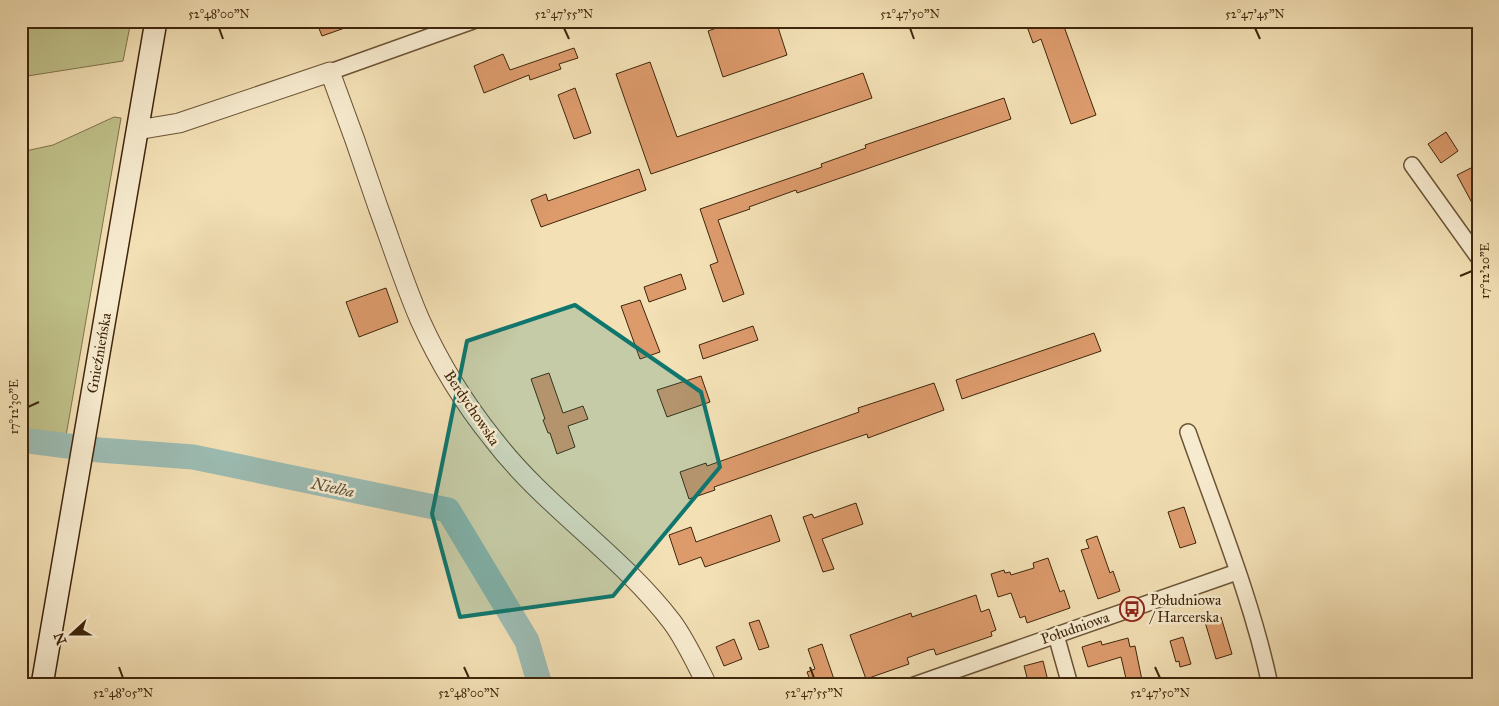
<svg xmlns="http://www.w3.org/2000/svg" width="1499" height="706" font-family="'IM FELL Great Primer',serif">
  <rect width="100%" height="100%" fill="#f3e0b5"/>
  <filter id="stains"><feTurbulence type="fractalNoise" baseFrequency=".004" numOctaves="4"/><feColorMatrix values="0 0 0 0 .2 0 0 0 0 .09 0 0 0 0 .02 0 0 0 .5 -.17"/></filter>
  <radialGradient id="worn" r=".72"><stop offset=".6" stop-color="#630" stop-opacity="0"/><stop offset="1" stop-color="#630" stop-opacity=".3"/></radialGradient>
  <g fill="#c0c18a" stroke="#80744b">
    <path d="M 21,21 L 131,21 L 123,61 L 21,77 Z"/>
    <path d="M 114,117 L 121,118 L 66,436 L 21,432 L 21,152 L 53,145 Z"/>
  </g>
  <path fill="#9cbcb3" stroke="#778070" d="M 21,432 L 66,436 L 63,453 L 21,445 Z"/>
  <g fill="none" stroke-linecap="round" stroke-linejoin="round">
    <path stroke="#9cbcb3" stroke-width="25" d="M 21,440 L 99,450 L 193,457 L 448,510 L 527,641 L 540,685"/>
  </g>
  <g fill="#dd9b6c" stroke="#3f260c">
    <path d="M 316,21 L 359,21 L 359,23 L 322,36 Z"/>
    <path d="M 736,21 L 776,21 L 787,55 L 723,77 L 708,31 Z"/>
    <path d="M 1025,21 L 1062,21 L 1096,115 L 1071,124 L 1041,39 L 1033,43 Z"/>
    <path d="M 574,48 L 578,58 L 559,64 L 561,69 L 530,80 L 529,75 L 484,93 L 474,66 L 503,54 L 510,70 Z"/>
    <path d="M 650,62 L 677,137 L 863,73 L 872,98 L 651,174 L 616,74 Z"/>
    <path d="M 575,88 L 591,133 L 574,139 L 558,95 Z"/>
    <path d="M 1004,98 L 1011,119 L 797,193 L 796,190 L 749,207 L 750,209 L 718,220 L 744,294 L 723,302 L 710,265 L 718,262 L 700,209 L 822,167 L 821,164 L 866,148 L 865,145 Z"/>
    <path d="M 1446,132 L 1458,151 L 1441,163 L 1428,144 Z"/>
    <path d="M 1475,166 L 1478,171 L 1478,214 L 1457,175 Z"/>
    <path d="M 639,169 L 646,190 L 541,227 L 531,200 L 546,194 L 548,201 Z"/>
    <path d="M 681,274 L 686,289 L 649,302 L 644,287 Z"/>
    <path d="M 386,288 L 398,322 L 359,337 L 346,302 Z"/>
    <path d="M 640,300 L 660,352 L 640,359 L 621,306 Z"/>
    <path d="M 753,326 L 758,340 L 703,359 L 699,345 Z"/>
    <path d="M 1094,333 L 1101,351 L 962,399 L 956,380 Z"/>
    <path d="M 549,373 L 563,413 L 583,406 L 588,419 L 568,426 L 575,447 L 557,454 L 550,433 L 548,433 L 543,420 L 545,419 L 531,379 Z"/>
    <path d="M 701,376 L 710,402 L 667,417 L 657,390 Z"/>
    <path d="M 934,383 L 944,410 L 868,438 L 867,434 L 811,453 L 714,487 L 715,490 L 689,499 L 680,472 L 706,463 L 707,466 L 859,412 L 858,408 Z"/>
    <path d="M 856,503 L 863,524 L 822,539 L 834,569 L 823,572 L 803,517 L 812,514 L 814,518 Z"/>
    <path d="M 1184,507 L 1196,543 L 1180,548 L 1168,512 Z"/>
    <path d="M 771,515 L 780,541 L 705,567 L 701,557 L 679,565 L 669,535 L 691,527 L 696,542 Z"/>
    <path d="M 1097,536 L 1110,573 L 1113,571 L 1120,591 L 1098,599 L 1081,550 L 1089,548 L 1086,540 Z"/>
    <path d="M 1048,558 L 1060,592 L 1064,590 L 1070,608 L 1027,623 L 1025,616 L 1020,618 L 1011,593 L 998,597 L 991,574 L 1004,570 L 1005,573 L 1010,572 L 1011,575 L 1034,568 L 1033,563 Z"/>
    <path d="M 976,595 L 981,612 L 989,609 L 996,630 L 991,632 L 992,636 L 936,655 L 934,649 L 929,650 L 907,658 L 909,664 L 866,679 L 850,635 L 911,613 L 912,617 Z"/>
    <path d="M 1221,617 L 1232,654 L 1216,659 L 1205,622 Z"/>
    <path d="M 759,620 L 769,647 L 759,650 L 749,623 Z"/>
    <path d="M 1183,637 L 1191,664 L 1180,667 L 1179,661 L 1176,662 L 1170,641 Z"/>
    <path d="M 1128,638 L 1130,647 L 1135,646 L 1142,680 L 1127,683 L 1121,657 L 1088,667 L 1082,647 L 1101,641 L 1102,645 Z"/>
    <path d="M 734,639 L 742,659 L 724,666 L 716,647 Z"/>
    <path d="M 822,644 L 825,653 L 836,685 L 812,685 L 807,672 L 815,669 L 808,649 Z"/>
    <path d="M 1043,661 L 1049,685 L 1029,685 L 1024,666 Z"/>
  </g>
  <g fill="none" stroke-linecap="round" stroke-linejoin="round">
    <defs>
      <g id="minor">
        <path d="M 330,72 L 473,21"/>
        <path d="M 1412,165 L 1478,257"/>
        <path d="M 1188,432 C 1217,515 1252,599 1270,685"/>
        <path d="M 1056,635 L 1070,685"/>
        <path d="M 914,685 L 1237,572"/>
      </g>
      <path id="tertiary" d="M 137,130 L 179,123 L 330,72 C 347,117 363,162 378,207 C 392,245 404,283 420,320 C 439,362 464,403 493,439 C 545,507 620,554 672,622 C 686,641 696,663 707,685"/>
      <path id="secondary" d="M 42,685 L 156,21"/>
    </defs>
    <use href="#minor" stroke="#6c5436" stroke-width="18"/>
    <use href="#tertiary" stroke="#6c5436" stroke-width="21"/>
    <use href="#secondary" stroke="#3f260c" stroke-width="24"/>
    <use href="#minor" stroke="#f7ebcf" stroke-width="15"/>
    <use href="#tertiary" stroke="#f7ebcf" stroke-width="19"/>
    <use href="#secondary" stroke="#f7ebcf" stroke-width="21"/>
  </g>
  <path fill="#0f766e" fill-opacity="0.2" stroke="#0f766e" stroke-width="4" stroke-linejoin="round" d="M 575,305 L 701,392 L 720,467 L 613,596 L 460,617 L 432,514 L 467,341 Z"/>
  <path fill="none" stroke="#3f260c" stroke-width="2" d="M 219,28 L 223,39M 564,28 L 569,39M 910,28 L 914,39M 1255,28 L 1260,39M 1460,276 L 1472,271M 28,407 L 39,402M 119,667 L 123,678M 464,667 L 469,678M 810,667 L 814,678M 1155,667 L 1160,678"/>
  <defs>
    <symbol id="bus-ring" viewBox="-11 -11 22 22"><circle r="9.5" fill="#f7ebcf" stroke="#8f2418" stroke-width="1.5"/><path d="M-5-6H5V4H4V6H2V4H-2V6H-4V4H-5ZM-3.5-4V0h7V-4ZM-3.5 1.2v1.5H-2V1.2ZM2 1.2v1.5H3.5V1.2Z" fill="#8f2418"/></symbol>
  </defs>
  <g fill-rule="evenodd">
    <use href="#bus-ring" x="1118" y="595" width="28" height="28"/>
  </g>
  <g text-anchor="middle" stroke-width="5" stroke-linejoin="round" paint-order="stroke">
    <g font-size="15" fill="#3f260c" stroke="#f7ebcf">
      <text transform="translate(99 353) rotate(-80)" y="5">Gnieźnieńska</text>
      <text transform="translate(472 408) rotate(56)" y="5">Berdychowska</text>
      <text transform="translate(1075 628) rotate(-19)" y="5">Południowa</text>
    </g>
    <g font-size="15" fill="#3f260c" stroke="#f7ebcf" text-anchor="start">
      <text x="1150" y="605">Południowa<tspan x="1150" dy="17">/ Harcerska</tspan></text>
    </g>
    <g font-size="16" font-style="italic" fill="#564c36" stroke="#f7ebcf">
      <text transform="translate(333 487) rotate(12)" y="6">Nielba</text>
    </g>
  </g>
  <rect width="1499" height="706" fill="none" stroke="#f3e0b5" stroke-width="55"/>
  <g transform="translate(72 634) rotate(249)" stroke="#f7ebcf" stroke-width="4" paint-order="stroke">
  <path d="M0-4L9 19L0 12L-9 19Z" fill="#3f260c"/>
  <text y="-8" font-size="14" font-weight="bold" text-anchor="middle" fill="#3f260c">N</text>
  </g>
  <rect x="28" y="28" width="1444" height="650" fill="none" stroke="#3f260c" stroke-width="2"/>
  <g font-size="12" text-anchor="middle" fill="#3f260c">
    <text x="219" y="18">52°48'00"N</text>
    <text x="564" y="18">52°47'55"N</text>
    <text x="910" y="18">52°47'50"N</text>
    <text x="1255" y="18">52°47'45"N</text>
    <text transform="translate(1485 271) rotate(-90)" y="4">17°12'20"E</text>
    <text transform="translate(14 407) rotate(-90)" y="4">17°12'30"E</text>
    <text x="123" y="697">52°48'05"N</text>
    <text x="469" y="697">52°48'00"N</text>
    <text x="814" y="697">52°47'55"N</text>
    <text x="1160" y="697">52°47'50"N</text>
  </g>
  <rect width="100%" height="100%" filter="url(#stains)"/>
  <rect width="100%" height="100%" fill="url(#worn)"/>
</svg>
